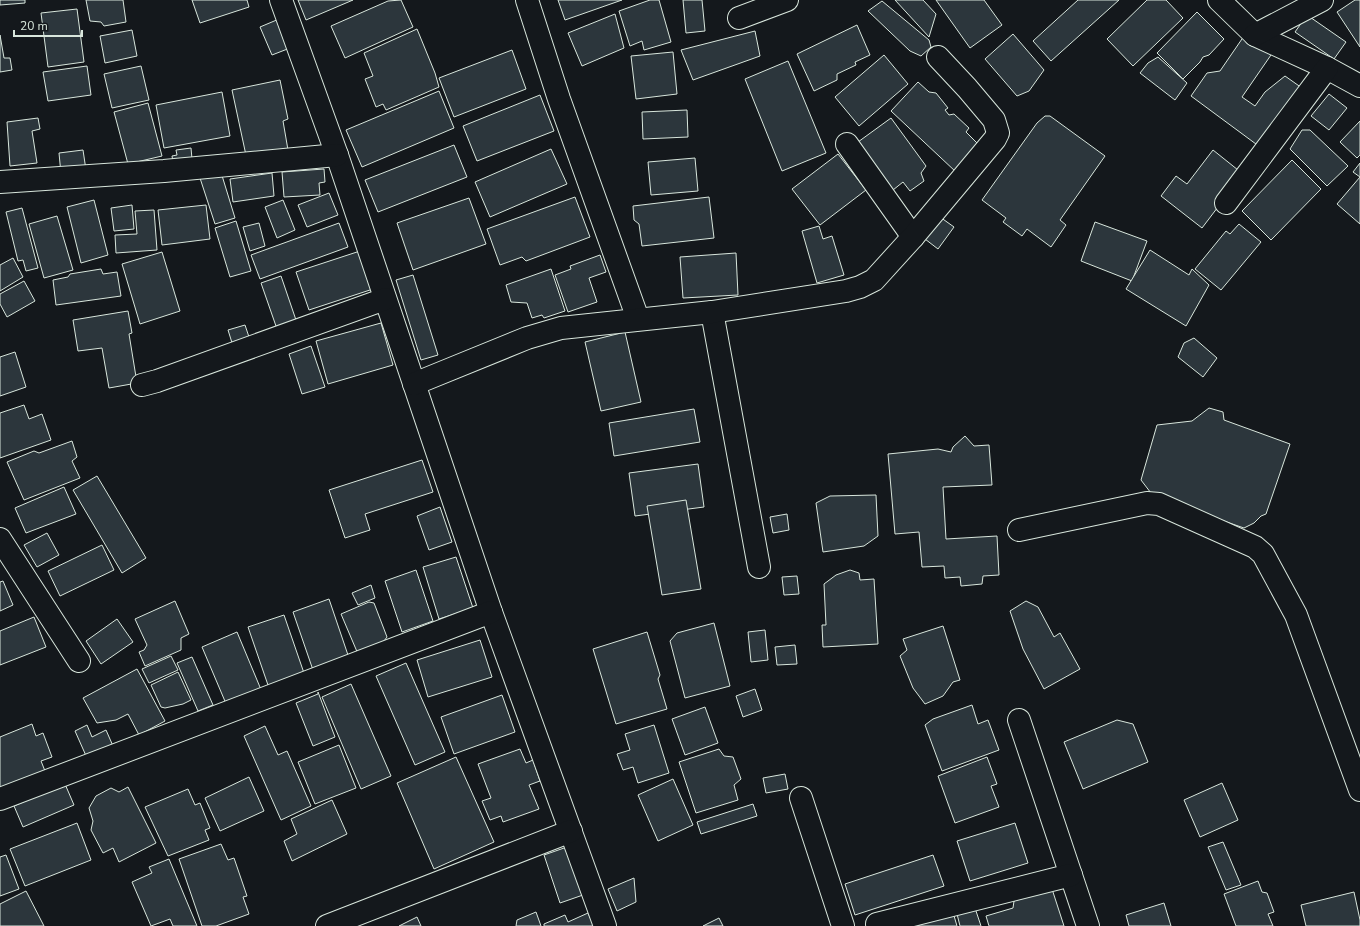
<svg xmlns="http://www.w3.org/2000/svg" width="1360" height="926" font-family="'Nunito Sans',sans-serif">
  <rect width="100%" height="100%" fill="#14181c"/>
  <g fill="#2c363c" stroke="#d8e6dc">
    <path d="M 0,0 L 25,0 L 25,3 L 0,5 Z"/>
    <path d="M 86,0 L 123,0 L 126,22 L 104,26 L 101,22 L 90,21 Z"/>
    <path d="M 192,0 L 247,0 L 249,7 L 200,23 Z"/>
    <path d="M 298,0 L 353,0 L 306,20 Z"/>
    <path d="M 401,0 L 413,27 L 345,58 L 331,26 L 388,1 Z"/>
    <path d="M 558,0 L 622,0 L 565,20 Z"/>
    <path d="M 650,0 L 659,0 L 671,42 L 644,50 L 642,41 L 630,46 L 619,11 Z"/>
    <path d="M 683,0 L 702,0 L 705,31 L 686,33 Z"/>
    <path d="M 895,0 L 923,0 L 936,14 L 929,37 Z"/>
    <path d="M 936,0 L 984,0 L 1002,25 L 970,48 Z"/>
    <path d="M 1078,0 L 1119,0 L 1051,61 L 1033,41 Z"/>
    <path d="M 1147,0 L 1166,0 L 1183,18 L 1133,66 L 1107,39 Z"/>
    <path d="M 1355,0 L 1360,0 L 1360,47 L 1337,12 Z"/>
    <path d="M 882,1 L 929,40 L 931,47 L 921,56 L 910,51 L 868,11 Z"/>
    <path d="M 77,9 L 84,62 L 48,67 L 41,13 Z"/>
    <path d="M 1197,12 L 1224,39 L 1209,55 L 1203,57 L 1200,62 L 1183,79 L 1157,53 Z"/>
    <path d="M 615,14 L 624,48 L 582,66 L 568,33 Z"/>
    <path d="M 1307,15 L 1346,42 L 1334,59 L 1295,32 Z"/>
    <path d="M 279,19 L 290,48 L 272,55 L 260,27 Z"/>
    <path d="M 857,25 L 870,55 L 855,62 L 856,65 L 837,74 L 837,80 L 814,91 L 797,54 Z"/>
    <path d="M 417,29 L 435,73 L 439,87 L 386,110 L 383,104 L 376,107 L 365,79 L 373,76 L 364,53 Z"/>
    <path d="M 132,30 L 137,56 L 105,63 L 100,36 Z"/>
    <path d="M 755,31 L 760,56 L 693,80 L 681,50 Z"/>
    <path d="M 1013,34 L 1044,70 L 1029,91 L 1017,96 L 985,59 Z"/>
    <path d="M 0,35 L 4,58 L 10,58 L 12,70 L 0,72 Z"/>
    <path d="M 1244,36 L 1271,55 L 1242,97 L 1255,106 L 1265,92 L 1285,76 L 1302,88 L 1260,147 L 1191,96 L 1207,73 L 1220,71 Z"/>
    <path d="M 512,50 L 526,89 L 454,117 L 439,78 Z"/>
    <path d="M 673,52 L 677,94 L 636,99 L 631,56 Z"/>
    <path d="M 884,55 L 908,84 L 859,126 L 835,97 Z"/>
    <path d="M 1158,57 L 1187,83 L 1175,100 L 1140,73 L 1148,63 Z"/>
    <path d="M 788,61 L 826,153 L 782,171 L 745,79 Z"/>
    <path d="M 87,66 L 91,95 L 48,101 L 43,72 Z"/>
    <path d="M 141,66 L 149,100 L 112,108 L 104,74 Z"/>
    <path d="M 280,80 L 288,119 L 283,121 L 288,150 L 247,160 L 232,90 Z"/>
    <path d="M 918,82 L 929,92 L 936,93 L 948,108 L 945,110 L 949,115 L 954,114 L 969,128 L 966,132 L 980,146 L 956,172 L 891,111 Z"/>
    <path d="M 439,91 L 454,128 L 362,167 L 346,130 Z"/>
    <path d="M 222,92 L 230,136 L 164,148 L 156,105 Z"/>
    <path d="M 1329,94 L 1347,108 L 1329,130 L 1311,116 Z"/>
    <path d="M 540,95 L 554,131 L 477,161 L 463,126 Z"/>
    <path d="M 148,103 L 162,156 L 128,164 L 114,112 Z"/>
    <path d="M 687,110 L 688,137 L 643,139 L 642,112 Z"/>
    <path d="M 1045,116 L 1050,116 L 1105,156 L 1060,220 L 1066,225 L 1051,247 L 1027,229 L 1022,236 L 1003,222 L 1006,218 L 982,200 L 1037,123 Z"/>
    <path d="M 38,118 L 40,129 L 32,131 L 37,163 L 10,166 L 7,122 Z"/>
    <path d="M 891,118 L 926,166 L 921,173 L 924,181 L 910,191 L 903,182 L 893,190 L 858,142 Z"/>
    <path d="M 1360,121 L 1360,155 L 1357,158 L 1340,142 Z"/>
    <path d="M 1302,130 L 1310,130 L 1348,166 L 1327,186 L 1290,149 Z"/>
    <path d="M 454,145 L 467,177 L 378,212 L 365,180 Z"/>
    <path d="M 191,148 L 192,159 L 173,162 L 172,156 L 177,155 L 176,150 Z"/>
    <path d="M 551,149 L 567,184 L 490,217 L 475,182 Z"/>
    <path d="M 83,150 L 86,170 L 61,174 L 59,153 Z"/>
    <path d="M 1213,150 L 1243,174 L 1202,228 L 1161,196 L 1176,176 L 1187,184 Z"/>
    <path d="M 838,154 L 866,190 L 820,225 L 792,189 Z"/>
    <path d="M 695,158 L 698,191 L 651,195 L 648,162 Z"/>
    <path d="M 1292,160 L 1321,189 L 1271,240 L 1242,211 Z"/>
    <path d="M 1360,163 L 1360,224 L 1337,204 L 1360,177 L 1353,172 Z"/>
    <path d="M 220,169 L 235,218 L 215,224 L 199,175 Z"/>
    <path d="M 324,169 L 325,182 L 319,183 L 320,195 L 284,197 L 282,172 Z"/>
    <path d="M 272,173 L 274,196 L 233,202 L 230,179 Z"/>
    <path d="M 329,193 L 338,215 L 307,227 L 298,205 Z"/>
    <path d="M 575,197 L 590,237 L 526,261 L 522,257 L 500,265 L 487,229 Z"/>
    <path d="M 709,197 L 714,238 L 642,246 L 639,224 L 634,220 L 633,206 Z"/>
    <path d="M 469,198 L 486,244 L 413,270 L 397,223 Z"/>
    <path d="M 94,200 L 108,255 L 81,263 L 67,207 Z"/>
    <path d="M 283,200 L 295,230 L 277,238 L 265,207 Z"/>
    <path d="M 132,205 L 134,229 L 114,231 L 111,208 Z"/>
    <path d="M 206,205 L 210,239 L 162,245 L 158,210 Z"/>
    <path d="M 22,208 L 38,268 L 26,271 L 23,260 L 18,261 L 6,212 Z"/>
    <path d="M 154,210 L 157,250 L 116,253 L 115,235 L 137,234 L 135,211 Z"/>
    <path d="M 57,216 L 73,270 L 44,278 L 29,224 Z"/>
    <path d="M 940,217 L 954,227 L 938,249 L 925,239 Z"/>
    <path d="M 236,221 L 251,271 L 230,277 L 215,228 Z"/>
    <path d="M 1095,222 L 1147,241 L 1132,281 L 1081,261 Z"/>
    <path d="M 259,223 L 265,246 L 250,251 L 243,227 Z"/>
    <path d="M 339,223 L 348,247 L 260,279 L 251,255 Z"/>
    <path d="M 1239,224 L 1261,242 L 1221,290 L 1195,269 L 1226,231 L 1230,234 Z"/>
    <path d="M 819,226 L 823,239 L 832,236 L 844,275 L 817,283 L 802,231 Z"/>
    <path d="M 1150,250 L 1189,275 L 1192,269 L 1209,285 L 1186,326 L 1126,289 Z"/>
    <path d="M 360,251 L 373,289 L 309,310 L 296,272 Z"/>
    <path d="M 162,252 L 180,311 L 140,324 L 122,264 Z"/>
    <path d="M 736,253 L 738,295 L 683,298 L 680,257 Z"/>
    <path d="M 600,255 L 606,272 L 589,278 L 597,302 L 568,312 L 555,275 L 571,269 L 570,266 Z"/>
    <path d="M 13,258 L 23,277 L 0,291 L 0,265 Z"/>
    <path d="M 101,269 L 103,274 L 117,272 L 121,296 L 56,305 L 53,280 L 68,277 L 70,274 Z"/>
    <path d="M 551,269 L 565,311 L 544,318 L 542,315 L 532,318 L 527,303 L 511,302 L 506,285 Z"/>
    <path d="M 413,275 L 438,355 L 421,360 L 396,280 Z"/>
    <path d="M 281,276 L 297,323 L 277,329 L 261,283 Z"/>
    <path d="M 24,281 L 35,301 L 7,317 L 0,304 L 0,294 Z"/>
    <path d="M 128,311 L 132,333 L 129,334 L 137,383 L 109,388 L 102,348 L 78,351 L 73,320 Z"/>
    <path d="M 381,323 L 393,365 L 328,384 L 316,341 Z"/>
    <path d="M 245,325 L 250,340 L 233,346 L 228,330 Z"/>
    <path d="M 625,332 L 641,402 L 601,411 L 585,342 Z"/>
    <path d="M 1194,338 L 1217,358 L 1203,377 L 1178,357 L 1184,343 Z"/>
    <path d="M 311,346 L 325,387 L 302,394 L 289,354 Z"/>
    <path d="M 15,352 L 26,387 L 0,396 L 0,357 Z"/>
    <path d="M 24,405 L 29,419 L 42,414 L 51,440 L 0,458 L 0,413 Z"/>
    <path d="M 1209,408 L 1223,412 L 1224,420 L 1290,444 L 1266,514 L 1261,516 L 1254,523 L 1244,528 L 1154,497 L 1141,480 L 1157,425 L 1192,421 Z"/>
    <path d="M 694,409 L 700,442 L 614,456 L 609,423 Z"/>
    <path d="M 965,436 L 974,446 L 989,445 L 992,485 L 943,487 L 946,539 L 997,536 L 999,575 L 983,576 L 982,584 L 961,586 L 960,577 L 945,578 L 944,566 L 922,567 L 919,532 L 895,534 L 888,454 L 938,449 L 951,452 L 953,447 Z"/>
    <path d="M 72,441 L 77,457 L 72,461 L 80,478 L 24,500 L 7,462 L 34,451 L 39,453 Z"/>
    <path d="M 422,460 L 433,492 L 365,514 L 370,530 L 345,538 L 329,490 Z"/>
    <path d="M 698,464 L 704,507 L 635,516 L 629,473 Z"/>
    <path d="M 97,476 L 146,558 L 122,573 L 73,490 Z"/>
    <path d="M 64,487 L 76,514 L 26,533 L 15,508 Z"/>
    <path d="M 876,495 L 878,536 L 864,546 L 823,552 L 816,503 L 830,496 Z"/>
    <path d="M 686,500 L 701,589 L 662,595 L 647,506 Z"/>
    <path d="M 440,507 L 452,542 L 429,550 L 417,516 Z"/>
    <path d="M 787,514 L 789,530 L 773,533 L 770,517 Z"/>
    <path d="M 47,533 L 59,555 L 37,567 L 24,545 Z"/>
    <path d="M 102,545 L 114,570 L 60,596 L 48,571 Z"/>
    <path d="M 456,557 L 473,608 L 439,619 L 423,567 Z"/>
    <path d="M 416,570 L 433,621 L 402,632 L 385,581 Z"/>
    <path d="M 850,570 L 859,573 L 860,580 L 874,579 L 878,644 L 823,647 L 822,625 L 826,625 L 824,584 L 836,575 Z"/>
    <path d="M 797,576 L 799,594 L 784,595 L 782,577 Z"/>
    <path d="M 3,581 L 13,605 L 0,611 L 0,582 Z"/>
    <path d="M 371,585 L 375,598 L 358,605 L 352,593 Z"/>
    <path d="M 329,599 L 350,661 L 314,673 L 293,612 Z"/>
    <path d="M 175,601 L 189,634 L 181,638 L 181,650 L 145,666 L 139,652 L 144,650 L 147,645 L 135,619 Z"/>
    <path d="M 1026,601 L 1038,607 L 1054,637 L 1060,633 L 1080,669 L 1044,689 L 1023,649 L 1010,611 Z"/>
    <path d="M 369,602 L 374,603 L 387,637 L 381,645 L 358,654 L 341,614 Z"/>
    <path d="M 284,615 L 305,676 L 269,688 L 248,627 Z"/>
    <path d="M 34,617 L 46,647 L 0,665 L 0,631 Z"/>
    <path d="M 117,619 L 133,642 L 101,664 L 86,641 Z"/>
    <path d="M 714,623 L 730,686 L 685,698 L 670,641 L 677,633 Z"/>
    <path d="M 943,626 L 960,680 L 953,682 L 943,696 L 925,704 L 913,688 L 900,656 L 907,650 L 903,639 Z"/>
    <path d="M 765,630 L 768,660 L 751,662 L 748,632 Z"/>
    <path d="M 237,632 L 262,692 L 227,706 L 202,647 Z"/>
    <path d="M 647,632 L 660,675 L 658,679 L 667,709 L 616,724 L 593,649 Z"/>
    <path d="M 480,640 L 492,677 L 428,697 L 417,660 Z"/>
    <path d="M 795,645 L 797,664 L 777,665 L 775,647 Z"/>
    <path d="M 171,656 L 178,670 L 149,683 L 142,669 Z"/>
    <path d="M 192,657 L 213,705 L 198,711 L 177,663 Z"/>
    <path d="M 406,663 L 445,752 L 415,765 L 376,676 Z"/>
    <path d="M 137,669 L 165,721 L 139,735 L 128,714 L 116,720 L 97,723 L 83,698 Z"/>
    <path d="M 178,672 L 191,700 L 183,704 L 165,708 L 161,707 L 151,685 Z"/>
    <path d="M 351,684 L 391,776 L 361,789 L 322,697 Z"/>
    <path d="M 755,689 L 762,710 L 743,717 L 736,696 Z"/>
    <path d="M 318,692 L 335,737 L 313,746 L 296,703 L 318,694 Z"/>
    <path d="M 502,695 L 515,732 L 454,754 L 441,717 Z"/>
    <path d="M 972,705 L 978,724 L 988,720 L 999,750 L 942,771 L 925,725 L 933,719 Z"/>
    <path d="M 705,707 L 718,743 L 685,755 L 672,719 Z"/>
    <path d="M 1117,720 L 1133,724 L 1148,762 L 1083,789 L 1064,742 Z"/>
    <path d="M 32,724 L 36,736 L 43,733 L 52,757 L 41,761 L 45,771 L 0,789 L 0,737 Z"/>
    <path d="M 87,725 L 92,737 L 106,730 L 113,746 L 87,758 L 75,731 Z"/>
    <path d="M 654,725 L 669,773 L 638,783 L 633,767 L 623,770 L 617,754 L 630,750 L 625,734 Z"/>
    <path d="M 265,726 L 278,755 L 287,751 L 311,806 L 281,820 L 244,736 Z"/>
    <path d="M 339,745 L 356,788 L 315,804 L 298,762 Z"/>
    <path d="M 520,749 L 526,763 L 533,760 L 540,781 L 529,785 L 539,809 L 503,822 L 501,816 L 490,820 L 482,801 L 491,798 L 478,764 Z"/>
    <path d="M 719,749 L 724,756 L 733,757 L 741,779 L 734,785 L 738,800 L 696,813 L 679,762 Z"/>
    <path d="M 456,757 L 494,842 L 434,869 L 397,783 Z"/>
    <path d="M 987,757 L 997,784 L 991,786 L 999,807 L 955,823 L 938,776 Z"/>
    <path d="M 785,774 L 788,789 L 766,793 L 763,778 Z"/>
    <path d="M 249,777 L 264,811 L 220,831 L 205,798 Z"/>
    <path d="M 673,779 L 693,825 L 658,841 L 638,795 Z"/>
    <path d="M 1222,783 L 1238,820 L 1200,837 L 1184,800 Z"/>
    <path d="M 65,784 L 74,805 L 23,827 L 14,806 Z"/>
    <path d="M 128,787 L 156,843 L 119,862 L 113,848 L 103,853 L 91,830 L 93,821 L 89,808 L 96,796 L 111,788 L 119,792 Z"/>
    <path d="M 188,789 L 195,805 L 200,803 L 210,828 L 205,830 L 209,840 L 168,856 L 145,807 Z"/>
    <path d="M 332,800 L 347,834 L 292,861 L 284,841 L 297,834 L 291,819 Z"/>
    <path d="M 753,804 L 757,816 L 701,834 L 697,822 Z"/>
    <path d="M 77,823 L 91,860 L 25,886 L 10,849 Z"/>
    <path d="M 1015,823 L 1028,863 L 970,881 L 957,841 Z"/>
    <path d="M 1223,842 L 1241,885 L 1226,890 L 1208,847 Z"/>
    <path d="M 221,844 L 228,860 L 234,858 L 247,896 L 243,897 L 249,914 L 216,926 L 202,926 L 179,859 Z"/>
    <path d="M 567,847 L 583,895 L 560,903 L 544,855 Z"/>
    <path d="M 6,855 L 19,889 L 0,896 L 0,857 Z"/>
    <path d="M 933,855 L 944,886 L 855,915 L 845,884 Z"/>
    <path d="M 169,859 L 197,926 L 173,926 L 170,919 L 151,926 L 132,882 L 152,873 L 149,867 Z"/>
    <path d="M 634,878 L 636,902 L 617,911 L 608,889 Z"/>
    <path d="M 1258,881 L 1262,892 L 1267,893 L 1274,912 L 1268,914 L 1273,926 L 1236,926 L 1224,894 Z"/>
    <path d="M 1052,889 L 1064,926 L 989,926 L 986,916 L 1013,908 L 1014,901 Z"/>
    <path d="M 26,891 L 44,926 L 0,926 L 0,904 Z"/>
    <path d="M 1354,892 L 1360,920 L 1360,926 L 1306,926 L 1301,905 Z"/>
    <path d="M 1164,903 L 1171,926 L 1129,926 L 1126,915 Z"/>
    <path d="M 975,908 L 981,926 L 960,926 L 957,914 Z"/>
    <path d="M 952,909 L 957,926 L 919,926 L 917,921 Z"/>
    <path d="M 536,912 L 541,926 L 516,926 L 517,920 Z"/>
    <path d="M 588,913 L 594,926 L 544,926 L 544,924 L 565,915 L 568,922 Z"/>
    <path d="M 417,917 L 421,926 L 399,926 Z"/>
    <path d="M 719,918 L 723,926 L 703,926 Z"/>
  </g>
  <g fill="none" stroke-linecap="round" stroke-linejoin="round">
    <defs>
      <g id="minor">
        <path d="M 281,0 L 337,155 L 491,612 L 605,926"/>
        <path d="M 527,0 L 559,99 L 638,319"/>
        <path d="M 1219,0 L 1255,35 L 1327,68 L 1360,86"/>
        <path d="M 739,18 L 787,0"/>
        <path d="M 1255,35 L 1322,0"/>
        <path d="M 847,144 L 913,237"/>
        <path d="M 0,182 L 164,171 L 337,155"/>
        <path d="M 1226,203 L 1327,68"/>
        <path d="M 712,312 L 759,567"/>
        <path d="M 414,384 L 527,338 L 561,328 L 712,312 L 846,291 L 860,287 L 874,280 L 913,237 L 995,139 L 998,133 L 994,120 L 967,88 L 938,57"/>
        <path d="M 142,385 L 157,381 L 385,299"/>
        <path d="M 1019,530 L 1147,503 L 1159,504 L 1255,547 L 1263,554 L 1296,615 L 1360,790"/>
        <path d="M 0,539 L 79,661"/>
        <path d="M 1019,720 L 1088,926"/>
        <path d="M 801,798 L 843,926"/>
        <path d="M 0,799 L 491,612"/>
        <path d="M 877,924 L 1071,875"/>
        <path d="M 327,926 L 571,831"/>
      </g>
    </defs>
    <use href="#minor" stroke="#d8e6dc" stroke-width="24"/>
    <use href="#minor" stroke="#14181c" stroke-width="22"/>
  </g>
  <path d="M14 30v6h68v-6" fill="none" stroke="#d8e6dc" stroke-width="2"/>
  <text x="20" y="30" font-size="12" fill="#d8e6dc" stroke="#14181c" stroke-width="3" paint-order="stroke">20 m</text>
</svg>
